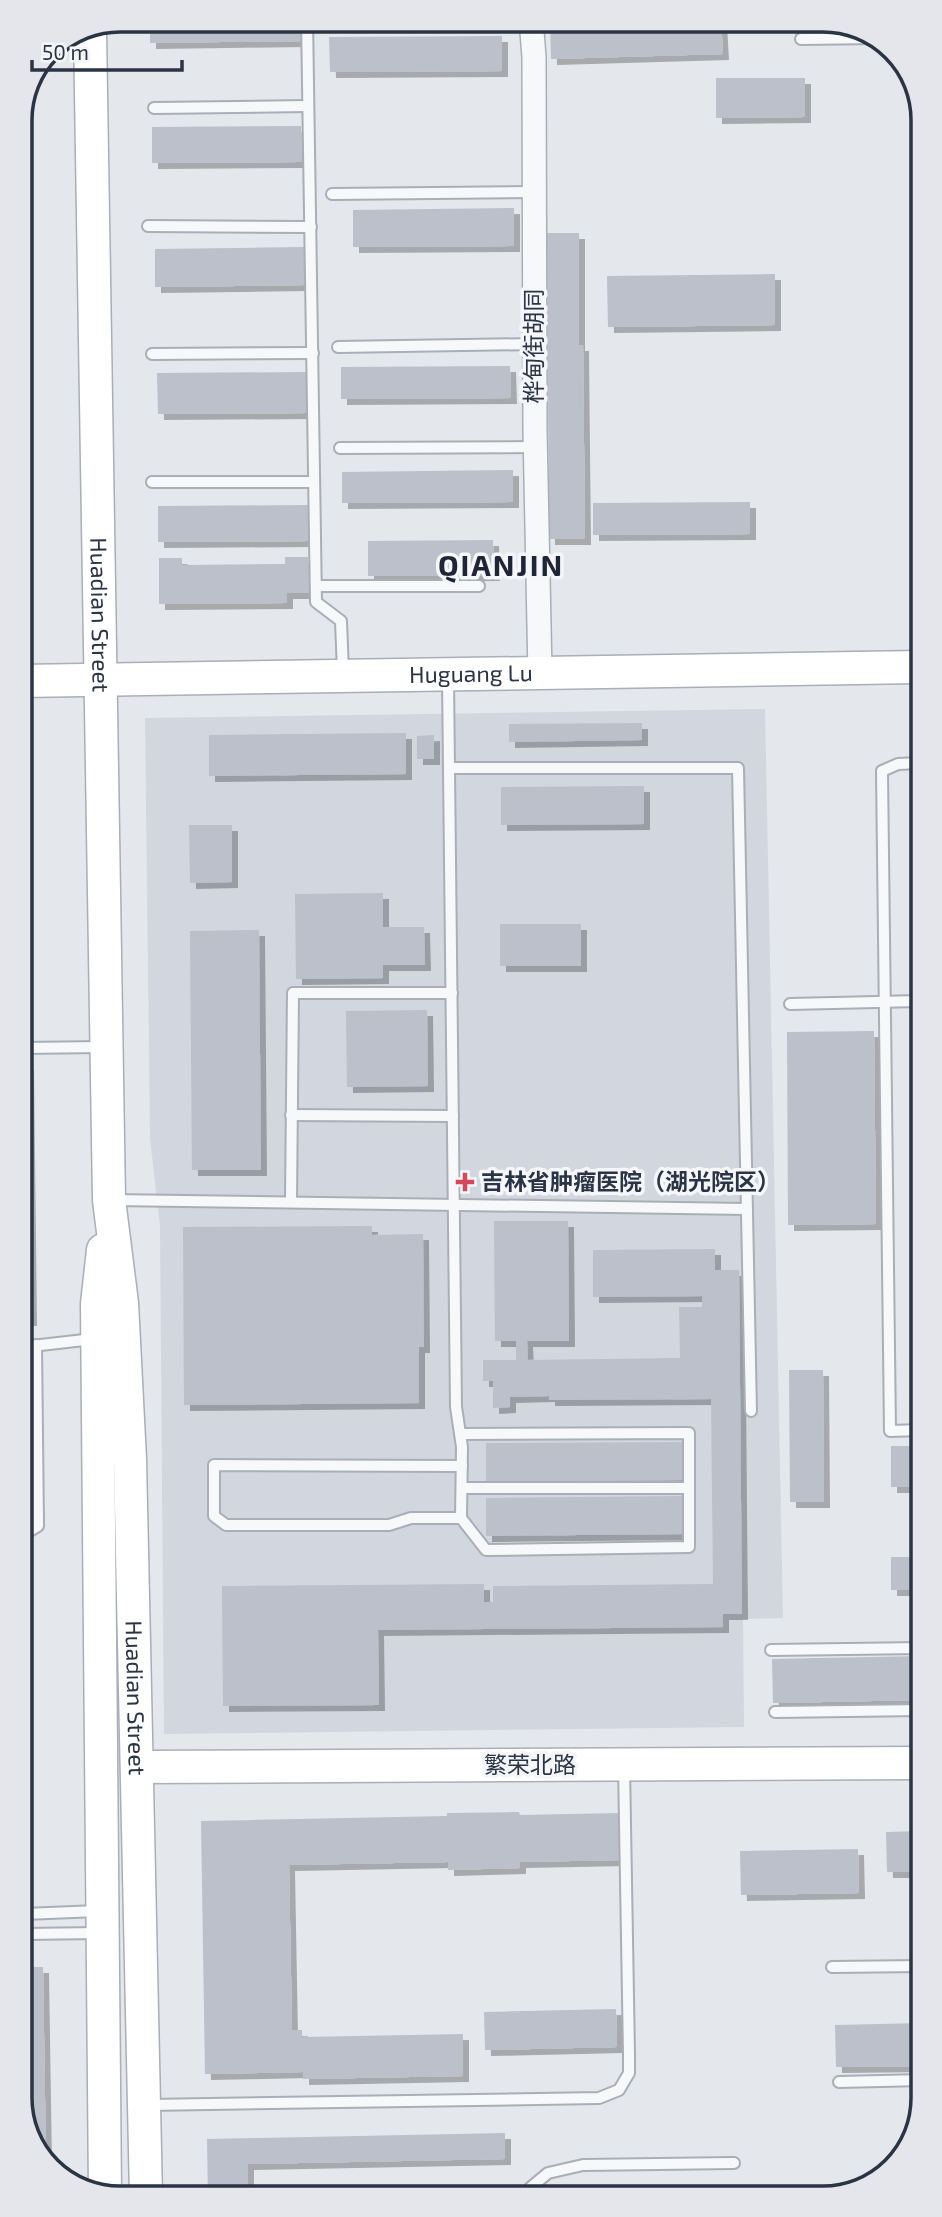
<svg xmlns="http://www.w3.org/2000/svg" width="942" height="2217" font-family="'Exo 2','Noto Sans SC',sans-serif">
  <defs>
    <filter id="shadow"><feDropShadow dx="6" dy="6" stdDeviation="0" flood-color="#0004"/></filter>
  </defs>
  <rect width="100%" height="100%" fill="#e4e7ec"/>
  <path fill="#d2d6de" d="M 765,709 L 783,1618 L 743,1619 L 744,1727 L 164,1734 L 160,1225 L 150,1139 L 145,718 Z"/>
  <g fill="#bbc0ca" filter="url(#shadow)">
    <path d="M 150,19 L 301,19 L 302,41 L 150,43 Z"/>
    <path d="M 550,19 L 579,19 L 579,27 L 689,23 L 689,19 L 721,19 L 723,54 L 551,59 Z"/>
    <path d="M 790,19 L 830,19 L 850,27 L 790,28 Z"/>
    <path d="M 502,36 L 502,71 L 330,72 L 329,37 Z"/>
    <path d="M 716,78 L 805,78 L 805,117 L 716,118 Z"/>
    <path d="M 301,126 L 302,162 L 152,163 L 152,127 Z"/>
    <path d="M 514,208 L 514,246 L 353,247 L 353,210 Z"/>
    <path d="M 547,233 L 579,233 L 579,345 L 583,345 L 585,539 L 549,539 Z"/>
    <path d="M 304,247 L 305,285 L 155,287 L 155,249 Z"/>
    <path d="M 775,274 L 775,325 L 608,327 L 607,276 Z"/>
    <path d="M 510,366 L 511,398 L 341,399 L 341,367 Z"/>
    <path d="M 307,372 L 307,413 L 158,414 L 157,373 Z"/>
    <path d="M 913,410 L 918,410 L 919,484 L 913,484 Z"/>
    <path d="M 513,470 L 513,502 L 342,503 L 342,472 Z"/>
    <path d="M 750,502 L 750,534 L 593,535 L 593,503 Z"/>
    <path d="M 308,505 L 309,541 L 158,542 L 158,506 Z"/>
    <path d="M 493,540 L 494,575 L 368,576 L 368,541 Z"/>
    <path d="M 285,557 L 308,557 L 309,593 L 287,593 L 287,603 L 159,604 L 159,558 L 182,558 L 182,565 L 285,564 Z"/>
    <path d="M 642,723 L 642,740 L 509,742 L 509,724 Z"/>
    <path d="M 406,733 L 406,774 L 209,776 L 209,735 Z"/>
    <path d="M 434,735 L 434,759 L 417,759 L 417,736 Z"/>
    <path d="M 644,786 L 644,824 L 501,825 L 501,787 Z"/>
    <path d="M 189,825 L 232,825 L 232,882 L 190,883 Z"/>
    <path d="M 383,893 L 383,927 L 424,927 L 425,965 L 383,965 L 383,978 L 296,979 L 295,894 Z"/>
    <rect x="500" y="924" width="81" height="42"/>
    <path d="M 259,930 L 261,1170 L 192,1170 L 190,931 Z"/>
    <path d="M 427,1010 L 428,1086 L 347,1087 L 346,1011 Z"/>
    <path d="M 914,1027 L 920,1027 L 920,1181 L 916,1181 Z"/>
    <path d="M 874,1031 L 876,1224 L 788,1225 L 787,1032 Z"/>
    <path d="M 22,1064 L 28,1064 L 31,1320 L 22,1320 Z"/>
    <path d="M 494,1221 L 568,1221 L 569,1341 L 527,1341 L 528,1360 L 680,1358 L 679,1307 L 702,1307 L 702,1296 L 593,1297 L 593,1250 L 715,1249 L 715,1270 L 739,1270 L 742,1614 L 723,1614 L 723,1627 L 378,1630 L 379,1705 L 223,1706 L 222,1586 L 484,1584 L 484,1602 L 493,1602 L 493,1586 L 713,1584 L 711,1399 L 549,1400 L 549,1396 L 510,1397 L 510,1407 L 493,1408 L 493,1381 L 483,1381 L 483,1360 L 516,1360 L 516,1341 L 495,1341 Z"/>
    <path d="M 372,1226 L 372,1235 L 423,1234 L 424,1347 L 419,1347 L 419,1403 L 184,1405 L 183,1227 Z"/>
    <path d="M 917,1293 L 921,1293 L 921,1410 L 918,1410 Z"/>
    <path d="M 789,1370 L 823,1370 L 824,1502 L 790,1502 Z"/>
    <path d="M 682,1442 L 682,1480 L 486,1482 L 486,1443 Z"/>
    <rect x="891" y="1446" width="30" height="41"/>
    <path d="M 682,1496 L 683,1534 L 486,1536 L 486,1498 Z"/>
    <rect x="891" y="1557" width="30" height="33"/>
    <path d="M 922,1656 L 922,1700 L 773,1703 L 772,1659 Z"/>
    <path d="M 519,1812 L 520,1815 L 620,1813 L 621,1860 L 520,1862 L 520,1868 L 448,1870 L 448,1862 L 289,1865 L 292,2030 L 302,2030 L 302,2037 L 463,2034 L 463,2076 L 303,2079 L 303,2072 L 205,2074 L 201,1821 L 447,1816 L 447,1813 Z"/>
    <path d="M 922,1831 L 922,1872 L 887,1872 L 886,1832 Z"/>
    <path d="M 858,1849 L 859,1893 L 741,1895 L 740,1851 Z"/>
    <path d="M 24,1967 L 43,1967 L 46,2160 L 24,2129 Z"/>
    <path d="M 616,2009 L 617,2047 L 485,2050 L 484,2012 Z"/>
    <path d="M 923,2023 L 923,2066 L 836,2067 L 835,2025 Z"/>
    <path d="M 505,2133 L 505,2159 L 248,2164 L 248,2197 L 208,2197 L 207,2139 Z"/>
  </g>
  <g fill="none" stroke-linecap="round" stroke-linejoin="round">
    <defs>
      <g id="lane">
        <path d="M 307,19 L 316,602 L 341,621 L 343,672"/>
        <path d="M 329,22 L 489,21 L 490,19"/>
        <path d="M 801,39 L 878,38"/>
        <path d="M 154,108 L 308,106"/>
        <path d="M 332,194 L 534,192"/>
        <path d="M 148,226 L 311,227"/>
        <path d="M 338,347 L 534,344"/>
        <path d="M 152,354 L 313,353"/>
        <path d="M 340,448 L 535,447"/>
        <path d="M 152,482 L 314,482"/>
        <path d="M 316,586 L 479,586"/>
        <path d="M 448,678 L 456,1407 L 462,1447 L 461,1518 L 486,1550 L 689,1547 L 689,1433 L 460,1434"/>
        <path d="M 919,763 L 898,764 L 882,771 L 890,1431 L 921,1430"/>
        <path d="M 449,768 L 738,768 L 751,1411"/>
        <path d="M 790,1004 L 920,1001"/>
        <path d="M 22,1048 L 103,1047"/>
        <path d="M 291,1115 L 453,1116"/>
        <path d="M 111,1200 L 747,1209"/>
        <path d="M 291,1201 L 293,993 L 452,993"/>
        <path d="M 23,1347 L 93,1339"/>
        <path d="M 462,1488 L 689,1488"/>
        <path d="M 23,1515 L 38,1515"/>
        <path d="M 461,1518 L 411,1518 L 389,1525 L 226,1525 L 214,1516 L 214,1465 L 462,1466"/>
        <path d="M 23,1535 L 38,1526 L 36,1345"/>
        <path d="M 771,1650 L 922,1648"/>
        <path d="M 775,1712 L 922,1710"/>
        <path d="M 24,1914 L 98,1911"/>
        <path d="M 24,1934 L 98,1933"/>
        <path d="M 832,1967 L 922,1966"/>
        <path d="M 839,2082 L 923,2080"/>
        <path d="M 148,2105 L 599,2098 L 619,2090 L 629,2073 L 629,2054 L 624,1766"/>
        <path d="M 527,2195 L 530,2188 L 548,2173 L 583,2165 L 734,2163"/>
      </g>
      <path id="street" d="M 531,19 L 534,57 L 535,431 L 540,674"/>
      <g id="secondary">
        <path id="s1" d="M 90,31 L 109,1200 L 122,1303 L 130,1459 L 146,2197"/>
        <path id="s2" d="M 21,681 L 919,667"/>
        <path d="M 103,1250 L 97,1304 L 105,2195"/>
        <path d="M 138,1767 L 922,1763"/>
      </g>
    </defs>
    <use href="#lane" stroke="#a9aeb7" stroke-width="14"/>
    <use href="#street" stroke="#a9aeb7" stroke-width="26"/>
    <use href="#secondary" stroke="#a9aeb7" stroke-width="35"/>
    <use href="#lane" stroke="#f7f8fa" stroke-width="10"/>
    <use href="#street" stroke="#f7f8fa" stroke-width="23"/>
    <use href="#secondary" stroke="#fff" stroke-width="32"/>
  </g>
  <path fill="#d1495b" stroke="#f4f6f9" stroke-width="2.5" d="M461.5 1171.5h7v7h7v7h-7v7h-7v-7h-7v-7h7z"/>
  <g text-anchor="middle" stroke-width="7" stroke-linejoin="round" paint-order="stroke">
    <g font-size="23" fill="#2b3445" stroke="#f4f6f9">
      <text transform="translate(534 346) rotate(-90)" y="8">桦甸街胡同</text>
      <text dy="8" stroke="none"><textPath href="#s1" startOffset="584">Huadian Street</textPath></text>
      <text dy="8" stroke="none"><textPath href="#s2" startOffset="450">Huguang Lu</textPath></text>
      <text dy="8" stroke="none"><textPath href="#s1" startOffset="1668">Huadian Street</textPath></text>
      <text x="530" y="1773">繁荣北路</text>
    </g>
    <g font-size="23" font-weight="bold" fill="#2b3445" stroke="#f4f6f9" text-anchor="start">
      <text x="481" y="1190">吉林省肿瘤医院（湖光院区）</text>
    </g>
    <g font-size="30" font-weight="bold" letter-spacing="2" fill="#1d2536" stroke="#f4f6f9">
      <text x="501" y="576">QIANJIN</text>
    </g>
  </g>
  <path d="M0 0H942V2217H0ZM120 32H823A88 88 0 0 1 911 120V2098A88 88 0 0 1 823 2186H120A88 88 0 0 1 32 2098V120A88 88 0 0 1 120 32Z" fill="#e4e6eb" fill-rule="evenodd"/>
  <path fill="none" stroke="#2b3445" stroke-width="3.5" d="M120 32H823A88 88 0 0 1 911 120V2098A88 88 0 0 1 823 2186H120A88 88 0 0 1 32 2098V120A88 88 0 0 1 120 32Z"/>
  <path d="M32 60v10h150v-10" fill="none" stroke="#2b3445" stroke-width="3.5"/>
  <text x="42" y="60" font-size="21" fill="#2b3445" stroke="#f4f6f9" stroke-width="5" paint-order="stroke">50 m</text>
</svg>
